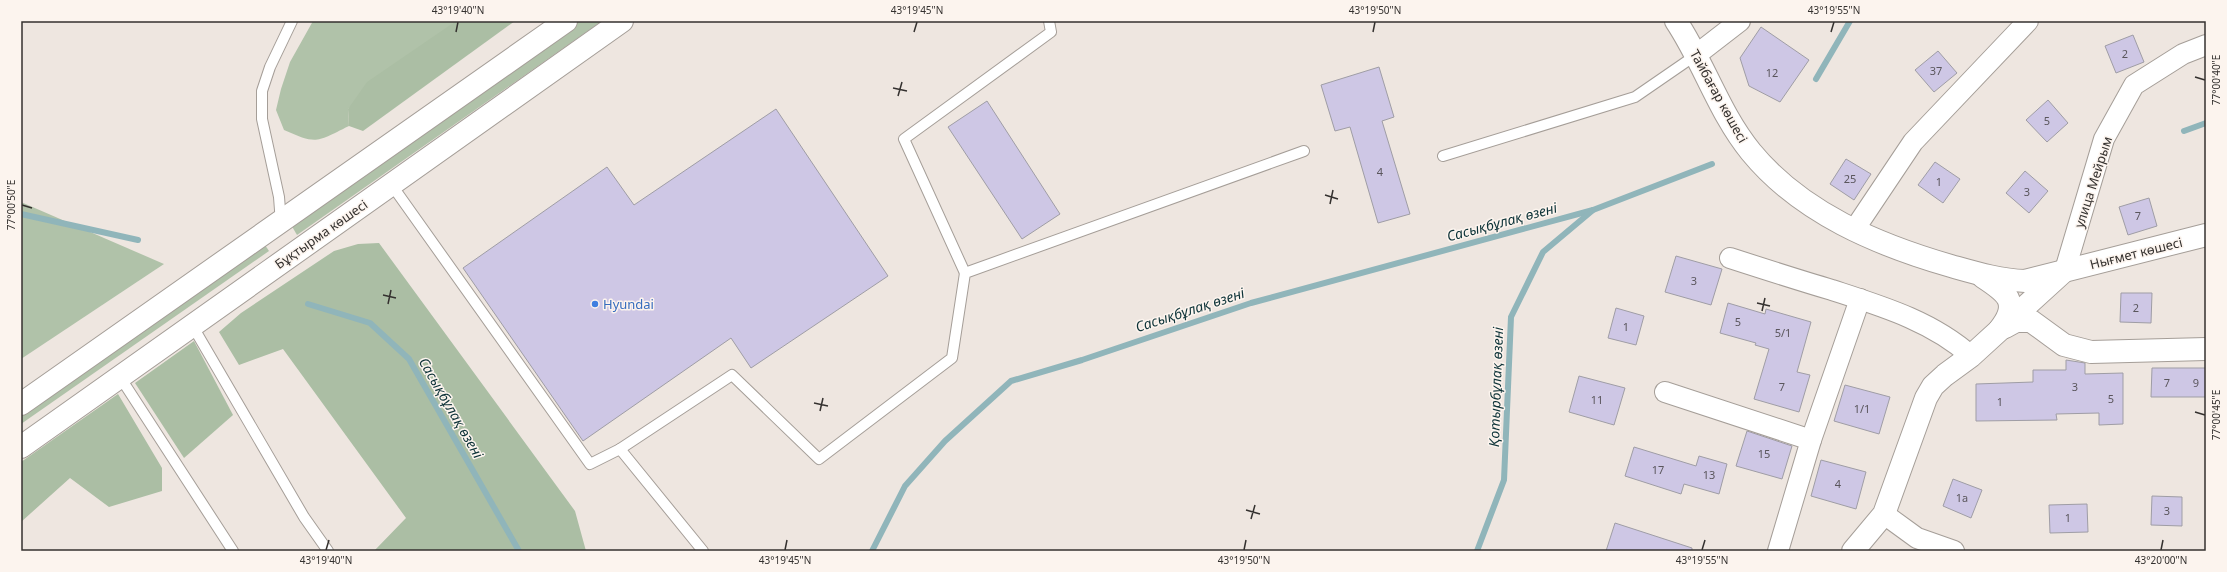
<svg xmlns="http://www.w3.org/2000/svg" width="2227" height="572" font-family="'Noto Sans',sans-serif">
  <rect width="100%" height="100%" fill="#eee6e0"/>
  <g fill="#b0c2a9">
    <path d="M 313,21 L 456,21 L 348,109 L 349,126 C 316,142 318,145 284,130 L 276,110 L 281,89 L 290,62 Z"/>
    <path d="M 578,21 L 602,21 L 297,235 L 290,223 Z"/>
    <path d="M 21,202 L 164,264 L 21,359 Z"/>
    <path d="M 263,242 L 269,251 L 21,424 L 21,410 Z"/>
  </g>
  <g fill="#abbea4">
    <path d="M 456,21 L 515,21 L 363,131 L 349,126 L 348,109 L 367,82 Z"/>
    <path d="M 379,243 L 575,511 L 586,551 L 374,551 L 406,518 L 283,349 L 239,365 L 219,332 L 241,313 L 334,251 L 358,244 Z"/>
    <path d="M 194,341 L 233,415 L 184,458 L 135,383 Z"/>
    <path d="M 118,394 L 162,468 L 162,491 L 109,507 L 70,478 L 21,522 L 21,462 Z"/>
  </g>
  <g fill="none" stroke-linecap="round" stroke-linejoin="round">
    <g stroke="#90b5ba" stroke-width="6">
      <path d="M 1816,79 L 1850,21"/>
      <path d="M 2184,131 L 2206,123"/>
      <path d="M 21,214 L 138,240"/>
      <path d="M 308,304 L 370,323 L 409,359 L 519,551"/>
      <path d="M 872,551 L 905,486 L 945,441 L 1011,381 L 1082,360 L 1251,303 L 1593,210"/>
      <path d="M 1477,551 L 1504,480 L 1511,317 L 1543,252 L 1593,210 L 1712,164"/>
    </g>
  </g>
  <g fill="#cec7e5" stroke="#9f9da5">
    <path d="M 1761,27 L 1809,60 L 1780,102 L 1749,86 L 1740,58 Z"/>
    <path d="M 2133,35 L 2144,62 L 2116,73 L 2105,46 Z"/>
    <path d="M 1938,51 L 1957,73 L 1934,92 L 1915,70 Z"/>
    <path d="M 1379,67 L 1394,117 L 1382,121 L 1410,214 L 1378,223 L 1350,127 L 1335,131 L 1321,85 Z"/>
    <path d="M 2048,100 L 2068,123 L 2047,142 L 2026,120 Z"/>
    <path d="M 987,101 L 1060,214 L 1022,239 L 948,127 Z"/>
    <path d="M 776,109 L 888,276 L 751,368 L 731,338 L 583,441 L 463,268 L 607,167 L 634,205 Z"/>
    <path d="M 1846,159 L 1871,174 L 1854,200 L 1830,184 Z"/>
    <path d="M 1935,162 L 1960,179 L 1943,203 L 1918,185 Z"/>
    <path d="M 2025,171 L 2048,191 L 2029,213 L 2006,193 Z"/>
    <path d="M 2149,198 L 2157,226 L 2128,235 L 2119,207 Z"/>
    <path d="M 1676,256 L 1722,269 L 1711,305 L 1665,292 Z"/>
    <path d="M 2121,293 L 2152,293 L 2151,323 L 2120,322 Z"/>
    <path d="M 1728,303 L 1765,314 L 1766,309 L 1811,322 L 1797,372 L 1810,375 L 1799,412 L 1754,399 L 1769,349 L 1755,345 L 1756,343 L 1720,333 Z"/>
    <path d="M 1616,308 L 1644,316 L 1636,345 L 1608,338 Z"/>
    <path d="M 2066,360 L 2085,363 L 2085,374 L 2123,373 L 2123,424 L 2099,425 L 2099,413 L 2056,414 L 2057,420 L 1976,421 L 1976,384 L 2033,382 L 2033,370 L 2066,370 Z"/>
    <path d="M 2152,368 L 2206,368 L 2206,397 L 2151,397 Z"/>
    <path d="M 1579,376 L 1625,388 L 1614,425 L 1569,412 Z"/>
    <path d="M 1845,385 L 1890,397 L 1879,434 L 1834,421 Z"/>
    <path d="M 1747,431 L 1792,446 L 1782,479 L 1736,466 Z"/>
    <path d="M 1634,447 L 1696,466 L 1699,456 L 1727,464 L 1719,494 L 1684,484 L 1681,494 L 1625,476 Z"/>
    <path d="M 1821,460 L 1866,472 L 1856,509 L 1811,496 Z"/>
    <path d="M 1953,479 L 1982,490 L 1971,518 L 1943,506 Z"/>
    <path d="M 2152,496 L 2182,497 L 2182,526 L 2151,525 Z"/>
    <path d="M 2087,504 L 2088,532 L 2050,533 L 2049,505 Z"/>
    <path d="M 1615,523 L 1692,548 L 1692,551 L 1606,551 Z"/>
  </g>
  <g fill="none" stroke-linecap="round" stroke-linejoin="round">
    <defs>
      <g id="lane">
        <path d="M 1443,156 L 1635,97 L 1696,55"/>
        <path d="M 391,184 L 590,464 L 620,449 L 703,551"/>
        <path d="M 281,223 L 279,197 L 262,119 L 262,91 L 270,67 L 292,21"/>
        <path d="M 965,273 L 904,139 L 1051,32 L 1049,21"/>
        <path d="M 192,325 L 304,517 L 328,551"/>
        <path d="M 120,377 L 233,551"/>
        <path d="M 620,449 L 732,375 L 819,459 L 952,358 L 965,273 L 1304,151"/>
      </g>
      <g id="street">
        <path d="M 1696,55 L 1740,21"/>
        <path d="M 1854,230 L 1913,142 L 2028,21"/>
        <path d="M 1730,258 C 1764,269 1798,280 1832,290 C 1881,306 1932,321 1971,356"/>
        <path d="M 2065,270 L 2104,139 L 2134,85 L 2183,54 L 2206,45"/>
        <path d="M 1665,392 L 1811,440"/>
        <path d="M 1884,514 L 1917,538 L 1954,551"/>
        <path d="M 1778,551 L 1811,440 L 1860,299"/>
      </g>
      <g id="secondary">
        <path d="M 1676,21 C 1704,63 1719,113 1751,152 C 1801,213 1878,245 1951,266 C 1976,273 1999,280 2025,281 L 2206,235"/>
        <path d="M 1983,277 C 2006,292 2021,302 2000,329"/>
        <path d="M 2005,327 L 2016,321 L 2031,321 L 2064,345 L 2091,352 L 2206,349"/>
        <path d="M 1853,551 L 1884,514 L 1926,398 L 1933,386 L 1945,375 L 1971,356 L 2062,273"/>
      </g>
      <g id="primary">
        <path d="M 21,404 L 566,21"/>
        <path d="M 21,447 L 622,21"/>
      </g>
    </defs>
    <use href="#lane" stroke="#a59e98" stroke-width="12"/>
    <use href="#street" stroke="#a59e98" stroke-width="22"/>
    <use href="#secondary" stroke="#a59e98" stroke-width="24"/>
    <use href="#primary" stroke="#a59e98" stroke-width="24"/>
    <use href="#lane" stroke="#fff" stroke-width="10"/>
    <use href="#street" stroke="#fff" stroke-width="20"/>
    <use href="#secondary" stroke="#fff" stroke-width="22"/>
    <use href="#primary" stroke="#fff" stroke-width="22"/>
  </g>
  <path fill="none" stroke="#34312f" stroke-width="1.5" d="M 456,32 L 458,22M 914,32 L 917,22M 1373,32 L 1375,22M 1831,32 L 1834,22M 2195,77 L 2205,80M 893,88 L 907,91M 898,96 L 902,82M 1325,195 L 1338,199M 1330,204 L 1333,190M 22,205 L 32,208M 383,295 L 396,298M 1757,303 L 1770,306M 388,304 L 391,290M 1762,311 L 1765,298M 814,403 L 828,406M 820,411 L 823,398M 2195,412 L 2205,415M 1246,510 L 1260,514M 1251,519 L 1255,505M 326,550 L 329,540M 785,550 L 787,540M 1244,550 L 1246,540M 1702,550 L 1705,540M 2161,550 L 2163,540"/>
  <circle fill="#3f7fe0" stroke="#fcf4ee" stroke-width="1.5" cx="595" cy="304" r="4"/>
  <g text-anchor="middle" stroke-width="3" stroke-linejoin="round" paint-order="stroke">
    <g font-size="11" fill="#5a565c">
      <text x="2125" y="58">2</text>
      <text x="1936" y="75">37</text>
      <text x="1772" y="77">12</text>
      <text x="2047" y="125">5</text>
      <text x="1380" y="176">4</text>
      <text x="1850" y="183">25</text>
      <text x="1939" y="186">1</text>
      <text x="2027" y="196">3</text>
      <text x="2138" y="220">7</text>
      <text x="1694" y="285">3</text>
      <text x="2136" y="312">2</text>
      <text x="1738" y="326">5</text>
      <text x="1626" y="331">1</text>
      <text x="1783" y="337">5/1</text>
      <text x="2167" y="387">7</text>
      <text x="2196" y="387">9</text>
      <text x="1782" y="391">7</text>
      <text x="2075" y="391">3</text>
      <text x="2111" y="403">5</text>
      <text x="1597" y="404">11</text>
      <text x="2000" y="406">1</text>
      <text x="1862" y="413">1/1</text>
      <text x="1764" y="458">15</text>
      <text x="1658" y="474">17</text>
      <text x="1709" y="479">13</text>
      <text x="1838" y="488">4</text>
      <text x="1962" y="502">1а</text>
      <text x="2167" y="515">3</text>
      <text x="2068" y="522">1</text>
    </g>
    <g font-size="13" fill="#34312f" stroke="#fcf4ee">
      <text transform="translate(1719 96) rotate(61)" y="5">Тайбағар көшесі</text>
      <text transform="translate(2093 182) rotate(-72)" y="5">улица Мейрым</text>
      <text transform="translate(321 234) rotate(-35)" y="5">Бұқтырма көшесі</text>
      <text transform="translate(2136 253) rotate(-14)" y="5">Нығмет көшесі</text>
    </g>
    <g font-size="13" fill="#366cbe" stroke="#fcf4ee" text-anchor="start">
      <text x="603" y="309">Hyundai</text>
    </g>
    <g font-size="14" font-style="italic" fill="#0c3237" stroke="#fcf4ee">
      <text transform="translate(1502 222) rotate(-15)" y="5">Сасықбұлақ өзені</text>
      <text transform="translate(1190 310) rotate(-18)" y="5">Сасықбұлақ өзені</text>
      <text transform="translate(1496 387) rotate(-88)" y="5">Қотырбұлақ өзені</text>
      <text transform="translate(451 408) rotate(60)" y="5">Сасықбұлақ өзені</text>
    </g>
  </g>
  <rect width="2227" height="572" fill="none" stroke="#fcf4ee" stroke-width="44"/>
  <rect x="22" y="22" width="2183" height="528" fill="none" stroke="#34312f" stroke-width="1.5"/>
  <g font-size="10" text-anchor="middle" fill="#34312f">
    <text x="458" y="14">43°19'40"N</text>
    <text x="917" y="14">43°19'45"N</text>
    <text x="1375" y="14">43°19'50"N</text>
    <text x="1834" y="14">43°19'55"N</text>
    <text transform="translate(2216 80) rotate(-90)" y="4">77°00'40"E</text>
    <text transform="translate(11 205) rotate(-90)" y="4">77°00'50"E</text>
    <text transform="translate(2216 415) rotate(-90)" y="4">77°00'45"E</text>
    <text x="326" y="564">43°19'40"N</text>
    <text x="785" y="564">43°19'45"N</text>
    <text x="1244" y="564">43°19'50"N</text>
    <text x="1702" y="564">43°19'55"N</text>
    <text x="2161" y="564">43°20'00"N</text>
  </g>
</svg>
